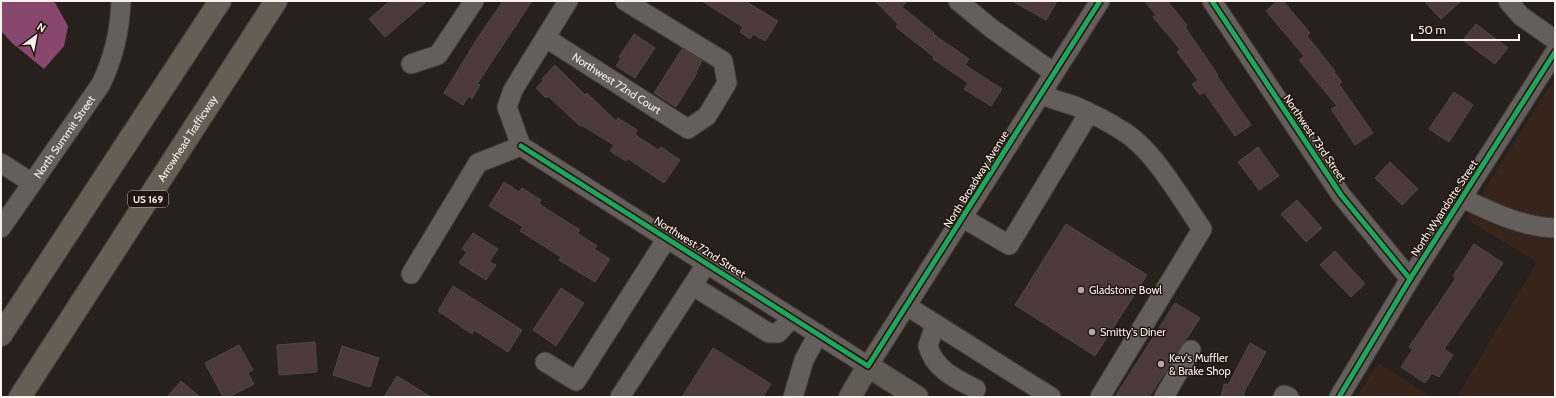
<svg xmlns="http://www.w3.org/2000/svg" width="1556" height="398" font-family="Cabin,sans-serif">
  <rect width="100%" height="100%" fill="#28201c"/>
  <g fill="#37251c">
    <path d="M 1555,78 L 1555,397 L 1457,397 L 1537,262 L 1466,219 Z"/>
    <path d="M 1378,363 L 1432,397 L 1357,397 Z"/>
  </g>
  <path fill="#88486d" d="M 1,1 L 54,1 L 68,26 L 64,46 L 44,69 L 12,43 L 1,31 Z"/>
  <g fill="#4c3a39" stroke="#4f4846">
    <path d="M 390,1 L 427,1 L 385,37 L 369,19 Z"/>
    <path d="M 503,1 L 532,1 L 477,84 L 480,85 L 472,99 L 469,96 L 463,105 L 444,93 L 477,39 Z"/>
    <path d="M 702,1 L 745,1 L 778,21 L 765,41 L 753,34 L 750,39 L 740,32 L 743,27 Z"/>
    <path d="M 875,1 L 907,1 L 902,7 L 934,33 L 933,34 L 969,59 L 965,65 L 1002,89 L 991,106 L 964,89 L 968,83 L 933,59 L 934,57 L 896,27 L 898,24 Z"/>
    <path d="M 1012,1 L 1057,1 L 1046,20 Z"/>
    <path d="M 1144,1 L 1167,1 L 1187,25 L 1185,27 L 1218,75 L 1217,76 L 1251,125 L 1235,136 L 1204,92 L 1200,95 L 1192,84 L 1198,80 L 1177,52 L 1180,49 L 1153,17 L 1156,15 Z"/>
    <path d="M 1277,1 L 1283,1 L 1310,33 L 1307,36 L 1335,71 L 1334,72 L 1342,82 L 1339,84 L 1373,133 L 1355,145 L 1331,109 L 1337,106 L 1299,60 L 1304,56 L 1266,11 Z"/>
    <path d="M 1424,1 L 1461,1 L 1441,19 Z"/>
    <path d="M 1476,24 L 1508,48 L 1495,64 L 1463,40 Z"/>
    <path d="M 634,34 L 655,48 L 635,78 L 616,66 L 621,58 L 619,57 Z"/>
    <path d="M 682,49 L 702,61 L 696,72 L 697,73 L 676,107 L 654,93 Z"/>
    <path d="M 555,65 L 585,95 L 587,93 L 616,121 L 618,118 L 637,130 L 635,134 L 640,138 L 658,150 L 661,147 L 680,160 L 664,183 L 627,158 L 626,161 L 610,151 L 614,145 L 581,125 L 580,126 L 548,96 L 546,98 L 536,88 L 543,81 L 542,79 Z"/>
    <path d="M 1454,92 L 1473,105 L 1449,142 L 1429,129 Z"/>
    <path d="M 1258,147 L 1279,176 L 1259,190 L 1238,162 Z"/>
    <path d="M 1390,162 L 1418,189 L 1402,205 L 1375,178 Z"/>
    <path d="M 504,182 L 519,192 L 522,188 L 541,200 L 539,204 L 580,230 L 577,233 L 597,246 L 594,249 L 610,259 L 595,282 L 559,260 L 561,257 L 520,231 L 523,227 L 489,206 Z"/>
    <path d="M 1297,200 L 1322,228 L 1306,242 L 1281,214 Z"/>
    <path d="M 1066,224 L 1147,275 L 1095,356 L 1015,305 Z"/>
    <path d="M 473,233 L 498,249 L 489,262 L 496,265 L 486,280 L 459,263 L 467,252 L 462,249 Z"/>
    <path d="M 1474,244 L 1503,263 L 1444,349 L 1453,355 L 1439,377 L 1432,373 L 1425,383 L 1401,367 L 1413,349 L 1409,347 L 1456,278 L 1453,276 Z"/>
    <path d="M 1335,251 L 1365,284 L 1351,297 L 1320,265 Z"/>
    <path d="M 453,286 L 522,330 L 508,352 L 474,330 L 472,334 L 438,311 Z"/>
    <path d="M 561,288 L 584,303 L 556,346 L 533,330 Z"/>
    <path d="M 1175,303 L 1200,318 L 1149,397 L 1115,397 Z"/>
    <path d="M 315,342 L 317,372 L 279,375 L 277,345 Z"/>
    <path d="M 1250,343 L 1266,352 L 1245,390 L 1243,397 L 1221,397 L 1224,384 L 1228,385 Z"/>
    <path d="M 239,345 L 253,370 L 248,373 L 254,384 L 229,397 L 223,397 L 205,363 Z"/>
    <path d="M 342,346 L 379,358 L 370,387 L 333,375 Z"/>
    <path d="M 713,348 L 771,384 L 763,397 L 682,397 Z"/>
    <path d="M 397,376 L 431,397 L 384,397 Z"/>
    <path d="M 181,381 L 200,397 L 167,397 Z"/>
  </g>
  <g fill="none" stroke-linecap="round" stroke-linejoin="round">
    <defs>
      <g id="minor">
        <path d="M 958,1 L 991,28 L 1054,73"/>
        <path d="M 1212,1 L 1341,195 L 1410,279"/>
        <path d="M 1508,1 L 1521,16 L 1555,40"/>
        <path id="s1" d="M 546,38 L 688,129 L 707,116 L 727,83 L 723,61 L 625,1"/>
        <path d="M 411,64 L 438,55 L 474,1"/>
        <path d="M 1041,94 C 1053,100 1063,102 1075,106 C 1091,113 1107,121 1121,130 C 1153,148 1181,199 1202,229 L 1100,397"/>
        <path d="M 521,146 L 868,366 L 1100,1"/>
        <path d="M 521,146 L 507,107 L 513,90 L 568,1"/>
        <path d="M 1,163 L 32,183"/>
        <path d="M 1462,198 C 1492,212 1522,227 1555,228"/>
        <path d="M 963,218 L 1009,245 L 1089,113"/>
        <path id="s2" d="M 1,228 L 101,84 C 114,57 120,31 121,1"/>
        <path d="M 411,274 L 478,163 L 521,146"/>
        <path d="M 693,286 L 769,333 L 778,333 L 792,318"/>
        <path d="M 907,306 L 1051,397"/>
        <path d="M 935,324 L 928,346 C 934,369 956,379 976,389"/>
        <path d="M 545,362 L 576,381 L 667,238"/>
        <path d="M 620,397 L 707,263"/>
        <path d="M 793,397 L 804,360 L 818,334"/>
        <path d="M 1164,397 L 1191,350"/>
        <path d="M 1283,397 L 1284,395 L 1289,397"/>
        <path d="M 1339,397 L 1410,279 L 1555,52"/>
      </g>
      <path id="major" d="M 850,397 L 868,366 L 917,397"/>
      <g id="highway">
        <path d="M 1,335 L 220,1"/>
        <path id="s3" d="M 20,397 L 276,1"/>
      </g>
    </defs>
    <use href="#minor" stroke="#423c39" stroke-width="21"/>
    <use href="#major" stroke="#423c39" stroke-width="24"/>
    <use href="#highway" stroke="#423c39" stroke-width="24"/>
    <use href="#minor" stroke="#645f5c" stroke-width="19"/>
    <use href="#major" stroke="#625b54" stroke-width="22"/>
    <use href="#highway" stroke="#665e55" stroke-width="22"/>
    <defs>
      <g id="cycleway">
        <path d="M 1212,1 L 1341,195 L 1410,279"/>
        <path d="M 521,146 L 868,366 L 1100,1"/>
        <path d="M 1339,397 L 1410,279 L 1555,52"/>
      </g>
    </defs>
    <use href="#cycleway" stroke="#22150f" stroke-width="8"/>
    <use href="#cycleway" stroke="#20a55d" stroke-width="5"/>
  </g>
  <g fill="#b0a8a3" stroke="#22150f" stroke-width="1.5">
    <circle cx="1081" cy="290" r="4"/>
    <circle cx="1092" cy="332" r="4"/>
    <circle cx="1161" cy="364" r="4"/>
  </g>
  <g text-anchor="middle" stroke-width="3" stroke-linejoin="round" paint-order="stroke">
    <rect fill="#22150f" stroke="#b9afaa" stroke-width="1" x="128" y="191" width="40" height="16" rx="3"/>
    <g font-size="10" font-weight="bold" fill="#faf1ec">
      <text x="148" y="203">US 169</text>
    </g>
    <g font-size="11" fill="#faf1ec" stroke="#22150f">
      <text dy="4" stroke="none"><textPath href="#s1" startOffset="84">Northwest 72nd Court</textPath></text>
      <text dy="4" stroke="none"><textPath href="#s2" startOffset="111">North Summit Street</textPath></text>
      <text transform="translate(1315 138) rotate(56)" y="4">Northwest 73rd Street</text>
      <text dy="4" stroke="none"><textPath href="#s3" startOffset="308">Arrowhead Trafficway</textPath></text>
      <text transform="translate(976 179) rotate(-58)" y="4">North Broadway Avenue</text>
      <text transform="translate(1444 208) rotate(-57)" y="4">North Wyandotte Street</text>
      <text transform="translate(700 247) rotate(32)" y="4">Northwest 72nd Street</text>
    </g>
    <g font-size="11" fill="#faf1ec" stroke="#22150f" text-anchor="start">
      <text x="1089" y="294">Gladstone Bowl</text>
      <text x="1100" y="336">Smitty's Diner</text>
      <text x="1169" y="362">Kev's Muffler<tspan x="1169" dy="13">&amp; Brake Shop</tspan></text>
    </g>
  </g>
  <rect width="1556" height="398" fill="none" stroke="#faf1ec" stroke-width="4"/>
  <g transform="translate(36 36) rotate(32)" stroke="#22150f" stroke-width="3" paint-order="stroke">
  <path d="M0-3L7 15L0 10L-7 15Z" fill="#faf1ec"/>
  <text y="-6" font-size="11" font-weight="bold" text-anchor="middle" fill="#faf1ec">N</text>
  </g>
  <path d="M1412 34v6h107v-6" fill="none" stroke="#faf1ec" stroke-width="2"/>
  <text x="1418" y="34" font-size="12" fill="#faf1ec" stroke="#22150f" stroke-width="3" paint-order="stroke">50 m</text>
</svg>
